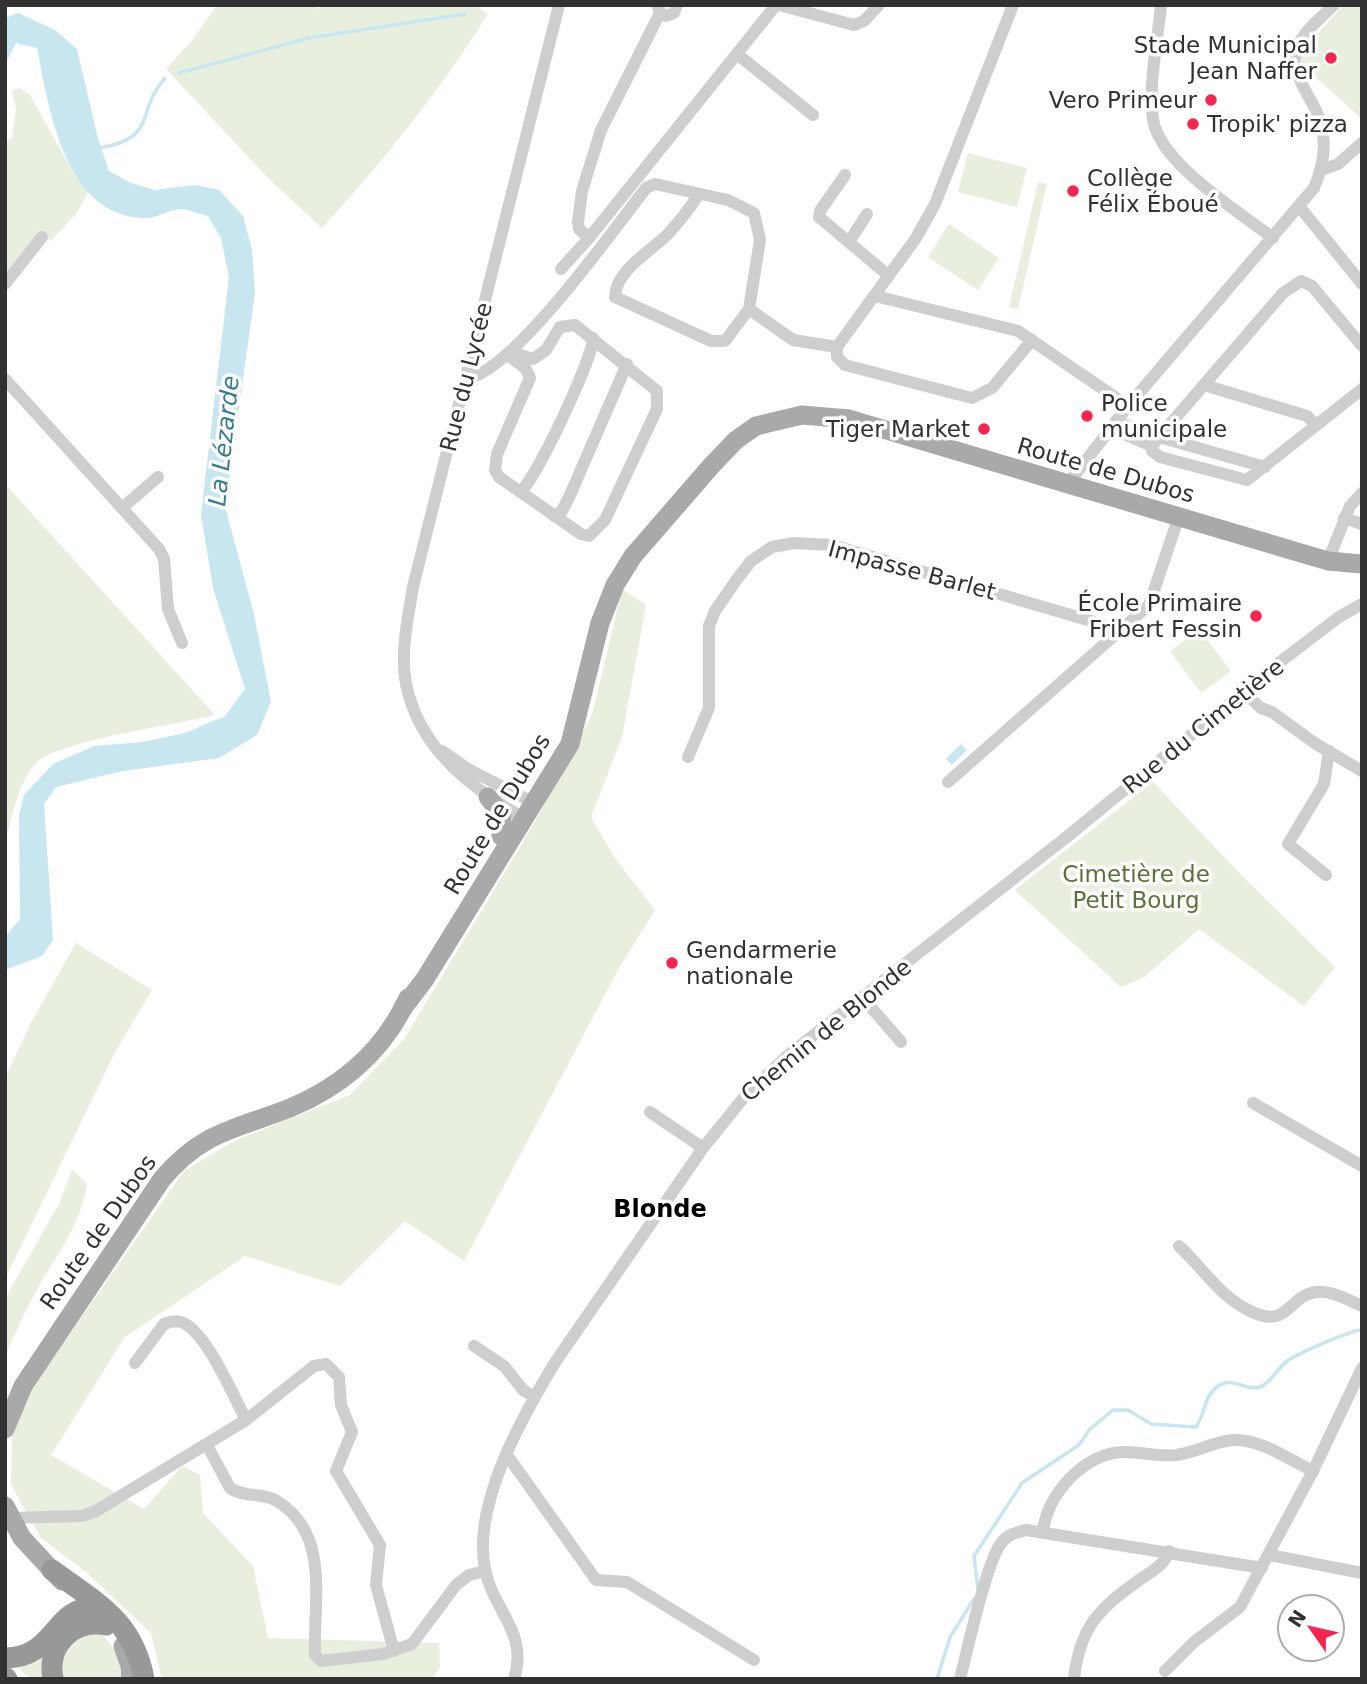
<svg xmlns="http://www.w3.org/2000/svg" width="1367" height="1684" font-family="'DejaVu Sans',sans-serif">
  <rect width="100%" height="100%" fill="#fff"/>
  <g fill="#e9efde">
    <path d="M 217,5 L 314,5 L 319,9 L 322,5 L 475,5 L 488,14 C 440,90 383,162 322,228 L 269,179 L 166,69 L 193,39 Z"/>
    <path d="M 1344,5 L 1362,5 L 1362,119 L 1300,63 L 1300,53 Z"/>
    <path d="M 19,88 L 30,95 L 75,176 L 89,190 L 78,211 L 51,241 L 41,233 L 5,277 L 5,143 L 12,137 L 16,109 L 12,91 Z"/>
    <path d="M 968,153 L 1027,168 L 1017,207 L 958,192 Z"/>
    <path d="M 1038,182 L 1047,184 L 1018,309 L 1009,307 Z"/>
    <path d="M 949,224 L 999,258 L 978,290 L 928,257 Z"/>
    <path d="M 5,484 L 215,715 C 180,724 54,741 35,764 C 17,786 12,818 5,844 Z"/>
    <path d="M 622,589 L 646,605 L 622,737 L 591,817 L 614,857 L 655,910 L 619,968 L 464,1261 L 405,1221 L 340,1286 L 245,1256 L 124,1338 L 51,1455 L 144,1509 L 182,1466 L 200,1475 L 203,1513 L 253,1566 L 268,1638 L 439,1643 L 440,1667 L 432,1679 L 162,1679 L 151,1633 L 86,1572 L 41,1538 L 11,1485 L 12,1435 L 29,1392 L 184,1171 L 234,1141 L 350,1095 L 404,1039 L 532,827 L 592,715 Z"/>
    <path d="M 1199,629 L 1231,671 L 1201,693 L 1170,651 Z"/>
    <path d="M 1153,782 L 1248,882 L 1335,967 L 1304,1006 L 1199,929 L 1144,977 L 1121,987 L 1015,890 Z"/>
    <path d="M 76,943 L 152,990 L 114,1054 L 5,1279 L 5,1078 L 32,1021 Z"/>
    <path d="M 72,1170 L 87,1183 C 82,1221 60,1251 41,1282 C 27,1306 16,1331 5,1356 L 5,1299 L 59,1204 Z"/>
    <path d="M 72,1634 L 103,1635 L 118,1655 L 122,1679 L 63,1679 L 58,1659 Z"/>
    <path d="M 48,1650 L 48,1679 L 31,1679 L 15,1666 Z"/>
  </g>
  <g fill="#c8e6f0">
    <path d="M 18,13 L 55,30 L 77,49 L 98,139 L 109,171 L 131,183 L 154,190 L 195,185 L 219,190 L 243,216 L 252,250 L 255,293 L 225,507 L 254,614 L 271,702 L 257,735 L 219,758 L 123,771 L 56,787 L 44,804 L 53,940 L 42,956 L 5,970 L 5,937 L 20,919 L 19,815 L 24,795 L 53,764 L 94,746 L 143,742 L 185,733 L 225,716 L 245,689 L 213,588 L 201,515 L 229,277 L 221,238 L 208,216 C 200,214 190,210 181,209 C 169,209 157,219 144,218 C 64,216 49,108 37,48 L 16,43 L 5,64 L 5,18 Z"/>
    <path d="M 961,744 L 967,750 L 952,765 L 946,759 Z"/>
  </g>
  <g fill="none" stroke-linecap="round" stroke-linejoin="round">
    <g stroke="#c8e6f0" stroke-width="3.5">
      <path d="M 179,73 L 309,38 L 465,14"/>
      <path d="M 98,148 C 159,139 135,111 165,78"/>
      <path d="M 978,1589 L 974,1556 L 1022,1483 L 1079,1445 L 1090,1429 L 1113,1410 L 1128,1410 L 1151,1424 L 1196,1427 C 1206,1413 1203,1397 1218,1386 C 1233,1375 1249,1395 1264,1385 C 1273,1379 1278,1368 1287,1361 C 1297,1354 1351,1330 1362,1330"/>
      <path d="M 937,1679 L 950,1637 L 974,1599"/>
    </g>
    <g stroke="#cecece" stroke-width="12">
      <path d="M 779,5 L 854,25 L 864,21 L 879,5"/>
      <path d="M 1013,5 L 935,204 L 916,238 L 837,347 L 837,357 L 845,365 L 972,398 L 992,388 L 1032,340"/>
      <path d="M 1161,5 C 1158,39 1148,86 1153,119 C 1159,163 1238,211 1273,238"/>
      <path d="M 658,6 L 660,13 L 666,16 L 674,13 L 677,5"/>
      <path d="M 737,54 L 813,115"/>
      <path d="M 1322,170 L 1338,164 L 1362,143"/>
      <path d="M 845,175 L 820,211 L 819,217 L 889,276"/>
      <path d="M 1299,206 L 1362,284"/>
      <path d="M 589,238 L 579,229 L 578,222 L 582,191 L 601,130 L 660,13"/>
      <path d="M 849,242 L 867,214"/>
      <path d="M 561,269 L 589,238 L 776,5"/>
      <path d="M 5,284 L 42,237"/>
      <path d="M 875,296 L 1018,331 L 1128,406"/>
      <path d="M 749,309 L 793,340 L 837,347"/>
      <path d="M 1362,346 L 1312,286 L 1301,281 L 1283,293 L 1159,437 L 1152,446 L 1152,451 L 1160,457 L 1247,480 L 1362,389"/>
      <path d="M 508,355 L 526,369 L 530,378 L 497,454 L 495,470 L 499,477 L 581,534 L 589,536 L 605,520 L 657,409 L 657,391 L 575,325 L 560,327 L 546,350 L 533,359 L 511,352"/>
      <path d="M 467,378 C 512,373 615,228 646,188 L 655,184 L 728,200 L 754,213 L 760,240 L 749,309 L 725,341 L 711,341 L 615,297 C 615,271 651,251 668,234 C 679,222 690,208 699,194"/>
      <path d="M 5,379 L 159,549 L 164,559 L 168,609 L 182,643"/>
      <path d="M 1204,385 L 1307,416 L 1316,425"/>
      <path d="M 1116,421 L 1159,437 L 1265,467"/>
      <path d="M 1110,428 L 1152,446"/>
      <path d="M 1067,485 L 1128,406 L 1314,188 C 1323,167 1327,145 1321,123 C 1315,100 1286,72 1297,47 C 1304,31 1322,17 1334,5"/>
      <path d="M 520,492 C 536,480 593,358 593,338"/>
      <path d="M 122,508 L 158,477"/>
      <path d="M 554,516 L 562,511 L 570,495 L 627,364"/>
      <path d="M 1344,518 L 1362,524"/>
      <path d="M 1328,561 L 1350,506 L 1362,493"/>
      <path d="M 1244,692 L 1261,708 L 1272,712 L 1316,744 L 1362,771"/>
      <path d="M 442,751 L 468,769 L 534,803"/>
      <path d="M 688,757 L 709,708 L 709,626 L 715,611 L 735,582 L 751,561 L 772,547 L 794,543 L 832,545 L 1098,623 L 1118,634"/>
      <path d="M 948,782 L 1149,605 L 1179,516"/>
      <path d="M 524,818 C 471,789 419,748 406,684 C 400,653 408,618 413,587 L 559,5"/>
      <path d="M 1326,875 L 1288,844 L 1324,784 L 1329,751"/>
      <path d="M 863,998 L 901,1042"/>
      <path d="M 1253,1103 L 1362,1166"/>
      <path d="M 650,1112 L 703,1148"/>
      <path d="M 1179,1246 C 1203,1268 1219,1296 1250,1311 C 1289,1330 1287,1296 1316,1292 C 1331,1290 1348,1300 1362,1306"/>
      <path d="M 474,1346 L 504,1366 L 524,1391 L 534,1396"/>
      <path d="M 135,1363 L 164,1324 C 170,1322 176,1320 181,1322 C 205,1329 234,1397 246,1420"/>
      <path d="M 207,1445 L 230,1488 C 244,1498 263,1492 277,1501 C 331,1534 313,1602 315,1655 L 321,1661 L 383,1654 L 412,1644 L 456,1585 L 469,1575 L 485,1571"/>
      <path d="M 507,1455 L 596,1580 L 627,1582 L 754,1660"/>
      <path d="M 10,1518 L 82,1516 L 96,1511 L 246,1420 L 314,1366 L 326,1364 L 339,1377 L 341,1405 L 352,1432 L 336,1471 L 380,1545 L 376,1585 L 394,1651"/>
      <path d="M 1043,1532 C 1046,1495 1085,1452 1124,1452 C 1142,1452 1159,1457 1177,1455 C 1198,1452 1218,1439 1239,1440 C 1265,1442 1290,1460 1313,1471"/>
      <path d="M 1269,1555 L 1362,1573"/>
      <path d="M 1165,1671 L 1194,1642 L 1240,1607 L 1313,1471 L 1362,1368"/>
      <path d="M 514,1679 C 529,1632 493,1611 485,1569 C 472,1504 523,1415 556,1361 L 703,1148 L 745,1096 L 787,1056 L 1068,836 L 1280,662 L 1339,617 L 1362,604"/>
      <path d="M 960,1679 C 967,1652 987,1559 1002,1542 C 1008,1534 1018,1532 1026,1530 L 1262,1568"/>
      <path d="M 1074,1679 C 1080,1625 1100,1608 1142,1578 C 1153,1571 1165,1564 1169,1551"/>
    </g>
    <g stroke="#a9a9a9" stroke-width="19">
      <path d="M 488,797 L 502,815 L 501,836"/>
      <path d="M 403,1008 L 425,979 L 570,744 L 600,623 L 615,585 L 633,556 L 712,465 L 736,440 L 756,426 L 802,415 L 849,419 L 1328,561 L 1362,564"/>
      <path d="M 5,1429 L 23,1386 L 162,1179 C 203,1131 234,1130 290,1108 C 343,1086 384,1050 408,998"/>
      <path d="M 5,1506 L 22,1538 L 62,1581"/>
      <path d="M 123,1646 L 130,1666 L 131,1679"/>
    </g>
    <g stroke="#989898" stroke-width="21">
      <path d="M 52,1570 C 97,1603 133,1620 144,1679"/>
      <path d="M 5,1658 C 53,1658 54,1611 89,1608"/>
      <path d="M 5,1677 L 7,1679"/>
      <path d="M 53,1679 C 46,1645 73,1619 106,1625"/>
    </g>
  </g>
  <g fill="#f52550" stroke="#fff" stroke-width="2.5">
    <circle cx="1331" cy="58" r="7"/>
    <circle cx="1211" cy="100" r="7"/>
    <circle cx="1193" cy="124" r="7"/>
    <circle cx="1073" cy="191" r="7"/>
    <circle cx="1087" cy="416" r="7"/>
    <circle cx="984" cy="429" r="7"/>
    <circle cx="1256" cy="616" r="7"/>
    <circle cx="672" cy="963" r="7"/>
  </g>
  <g text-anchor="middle" stroke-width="7" stroke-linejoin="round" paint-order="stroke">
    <g font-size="23" fill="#313131" stroke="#fff" text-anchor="end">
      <text x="1317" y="53">Stade Municipal<tspan x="1317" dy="26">Jean Naffer</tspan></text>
      <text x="1197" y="108">Vero Primeur</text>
      <text x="1207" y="132" text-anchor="start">Tropik' pizza</text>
      <text x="1087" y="186" text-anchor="start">Collège<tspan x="1087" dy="26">Félix Éboué</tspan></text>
      <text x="1101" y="411" text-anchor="start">Police<tspan x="1101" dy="26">municipale</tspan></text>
      <text x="970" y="437">Tiger Market</text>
      <text x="1242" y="611">École Primaire<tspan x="1242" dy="26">Fribert Fessin</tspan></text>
      <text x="686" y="958" text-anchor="start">Gendarmerie<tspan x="686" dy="26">nationale</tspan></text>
    </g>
    <g font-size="23" fill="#313131" stroke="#fff">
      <text transform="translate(466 377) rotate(-76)" y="8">Rue du Lycée</text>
      <text transform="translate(1106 470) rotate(16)" y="8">Route de Dubos</text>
      <text transform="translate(912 570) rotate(15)" y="8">Impasse Barlet</text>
      <text transform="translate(1203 726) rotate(-39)" y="8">Rue du Cimetière</text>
      <text transform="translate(497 814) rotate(-59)" y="8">Route de Dubos</text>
      <text transform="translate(826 1030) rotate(-39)" y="8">Chemin de Blonde</text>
      <text transform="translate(98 1232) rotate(-55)" y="8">Route de Dubos</text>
    </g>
    <g font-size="23" fill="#5b7139" stroke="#fff">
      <text x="1136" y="882">Cimetière de<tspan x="1136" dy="26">Petit Bourg</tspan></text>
    </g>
    <g font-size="24" font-style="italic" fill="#347b94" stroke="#fff">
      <text transform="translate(224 441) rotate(-84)" y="8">La Lézarde</text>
    </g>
    <g font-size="24" font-weight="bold" fill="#000" stroke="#fff">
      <text x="660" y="1217">Blonde</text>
    </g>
  </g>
  <rect width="1367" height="1684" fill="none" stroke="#313131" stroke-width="14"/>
  <g transform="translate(1311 1628) rotate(304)"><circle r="33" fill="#ffffff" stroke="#adadad" stroke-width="2"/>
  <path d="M0-5L12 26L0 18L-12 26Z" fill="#f52550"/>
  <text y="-10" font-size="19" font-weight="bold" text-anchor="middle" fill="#313131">N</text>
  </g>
</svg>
